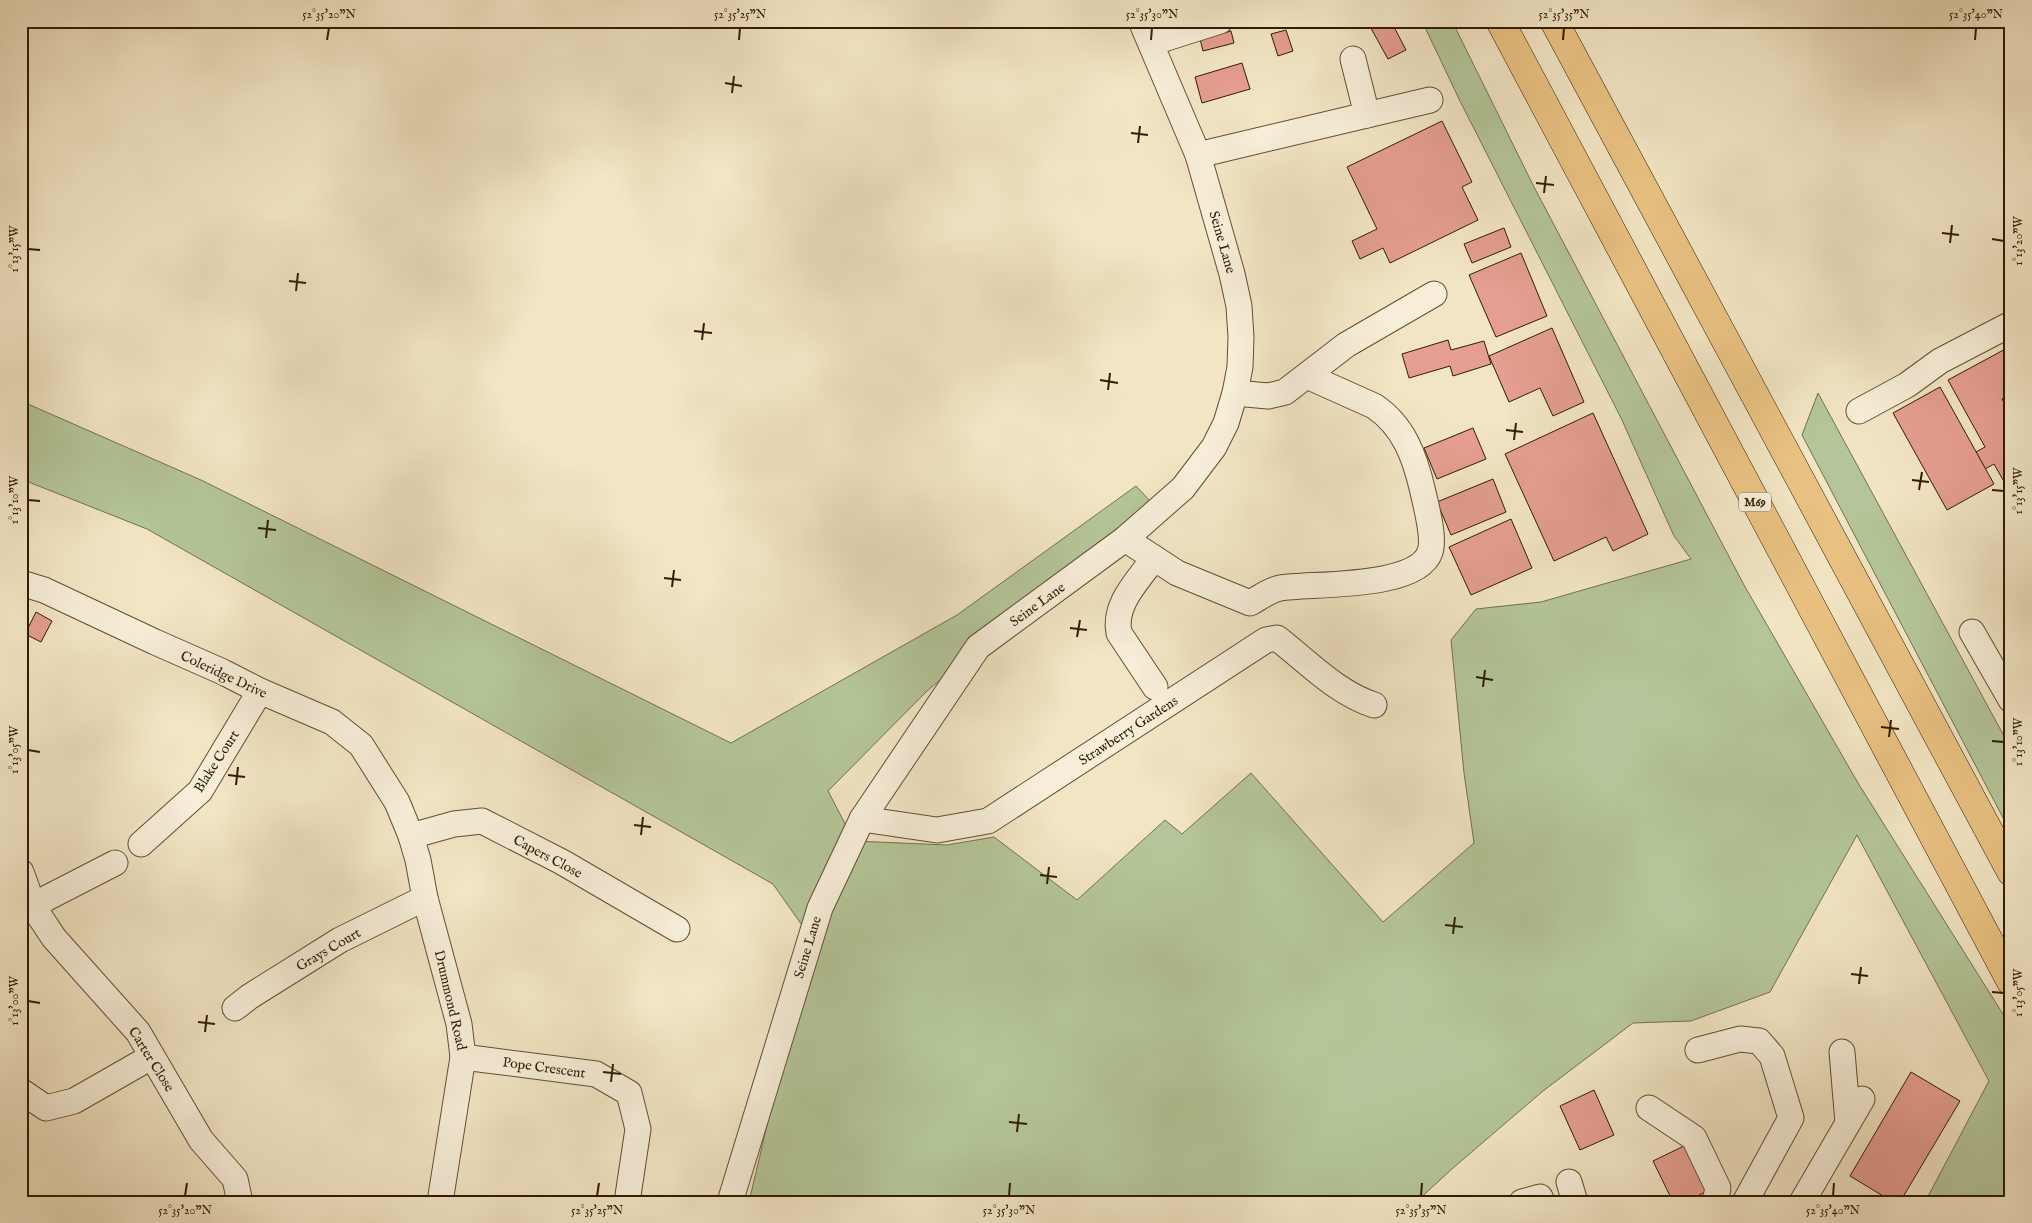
<svg xmlns="http://www.w3.org/2000/svg" width="2032" height="1223" font-family="'IM FELL English',serif">
  <rect width="100%" height="100%" fill="#f2e5c4"/>
  <filter id="stains"><feTurbulence type="fractalNoise" baseFrequency=".004" numOctaves="4"/><feColorMatrix values="0 0 0 0 .2 0 0 0 0 .09 0 0 0 0 .02 0 0 0 .5 -.17"/></filter>
  <radialGradient id="worn" r=".72"><stop offset=".6" stop-color="#630" stop-opacity="0"/><stop offset="1" stop-color="#630" stop-opacity=".3"/></radialGradient>
  <g fill="#b4c699" stroke="#72714c">
    <path d="M 1422,21 L 1452,21 L 1533,185 L 1744,585 L 1858,783 L 2011,1027 L 2011,1192 L 2001,1202 L 1925,1202 L 1989,1081 L 1857,835 L 1770,992 L 1691,1021 L 1633,1023 L 1543,1091 L 1453,1168 L 1416,1202 L 1397,1202 L 1381,1196 L 1382,1202 L 749,1202 L 811,938 L 773,884 L 147,529 L 21,479 L 21,401 L 201,480 L 731,743 L 957,615 L 1136,486 L 1151,502 L 927,691 L 828,791 L 854,841 L 947,845 L 994,837 L 1077,900 L 1165,820 L 1182,834 L 1251,773 L 1383,922 L 1474,843 L 1464,773 L 1451,640 L 1476,609 L 1541,602 L 1691,559 L 1674,536 L 1621,418 L 1460,101 Z"/>
    <path d="M 1818,393 L 2011,749 L 2011,833 L 1802,435 Z"/>
  </g>
  <g fill="#e59e90" stroke="#311c00">
    <path d="M 1367,21 L 1391,21 L 1406,50 L 1388,59 Z"/>
    <path d="M 1286,30 L 1293,51 L 1278,56 L 1271,34 Z"/>
    <path d="M 1231,31 L 1234,43 L 1203,51 L 1200,39 Z"/>
    <path d="M 1242,63 L 1250,89 L 1202,103 L 1195,77 Z"/>
    <path d="M 1442,121 L 1472,182 L 1462,187 L 1478,220 L 1390,263 L 1383,248 L 1360,259 L 1352,241 L 1377,229 L 1347,167 Z"/>
    <path d="M 1504,228 L 1511,247 L 1472,263 L 1464,244 Z"/>
    <path d="M 1521,253 L 1547,316 L 1496,337 L 1469,275 Z"/>
    <path d="M 1552,328 L 1584,402 L 1553,416 L 1540,388 L 1509,402 L 1489,356 Z"/>
    <path d="M 1448,340 L 1451,350 L 1484,341 L 1491,364 L 1453,376 L 1450,366 L 1409,378 L 1402,354 Z"/>
    <path d="M 2011,346 L 2011,394 L 2002,399 L 2011,415 L 2011,494 L 1994,464 L 1985,469 L 1976,452 L 1985,447 L 1948,380 Z"/>
    <path d="M 1940,387 L 1994,484 L 1947,510 L 1893,413 Z"/>
    <path d="M 1593,413 L 1648,534 L 1613,551 L 1606,537 L 1554,561 L 1505,454 Z"/>
    <path d="M 1473,428 L 1486,459 L 1437,479 L 1424,448 Z"/>
    <path d="M 1493,479 L 1506,512 L 1451,535 L 1437,502 Z"/>
    <path d="M 1511,519 L 1532,568 L 1471,595 L 1449,547 Z"/>
    <path d="M 36,612 L 52,621 L 41,642 L 25,634 Z"/>
    <path d="M 1911,1072 L 1960,1101 L 1900,1202 L 1893,1202 L 1850,1176 Z"/>
    <path d="M 1594,1090 L 1614,1135 L 1580,1150 L 1560,1106 Z"/>
    <path d="M 1686,1145 L 1709,1190 L 1686,1202 L 1673,1202 L 1653,1161 Z"/>
  </g>
  <g fill="none" stroke-linecap="round" stroke-linejoin="round">
    <defs>
      <g id="minor">
        <path d="M 1151,43 L 1220,21"/>
        <path d="M 1353,59 L 1367,115"/>
        <path d="M 1198,155 L 1430,100"/>
        <path d="M 1235,393 L 1268,396 L 1285,392 L 1346,345 L 1434,294"/>
        <path d="M 1859,411 L 1907,385 L 1940,361 L 2011,324"/>
        <path d="M 1125,539 L 1177,573 L 1250,603 C 1259,598 1270,590 1280,588 C 1313,583 1417,589 1430,552 C 1435,538 1426,506 1423,492 C 1415,457 1404,426 1374,406 L 1307,376"/>
        <path d="M 1154,558 C 1138,581 1113,604 1119,633 L 1155,687"/>
        <path d="M 21,583 L 44,590 L 155,642 L 223,672 L 260,691 L 332,722 L 361,745 L 397,802 L 411,836 L 418,860 L 425,898 L 459,1024 L 463,1057 L 440,1202"/>
        <path d="M 1972,632 L 2011,700"/>
        <path d="M 862,819 L 937,830 L 988,821 L 1266,640 L 1277,638 C 1308,662 1337,693 1374,705"/>
        <path d="M 411,836 L 454,824 L 482,821 L 562,862 L 677,929"/>
        <path d="M 141,844 L 200,791 L 260,691"/>
        <path d="M 21,872 L 34,908 L 54,938 L 138,1032 L 201,1140 L 235,1179 L 240,1202"/>
        <path d="M 34,908 L 45,899 L 115,863"/>
        <path d="M 235,1008 L 249,997 L 340,940 L 425,898"/>
        <path d="M 1698,1050 L 1740,1039 L 1759,1041 L 1772,1056 L 1791,1118 L 1745,1202"/>
        <path d="M 1842,1052 L 1848,1123"/>
        <path d="M 463,1057 L 596,1074 L 629,1093 L 638,1129 L 627,1202"/>
        <path d="M 21,1091 L 46,1108 L 74,1101 L 151,1057"/>
        <path d="M 1649,1108 L 1694,1138 L 1718,1188 L 1715,1202"/>
        <path d="M 1569,1182 L 1575,1202"/>
        <path d="M 730,1202 L 820,908 L 862,819 L 978,647 L 1125,539 L 1183,488 L 1214,447 L 1226,423 L 1235,393 L 1240,367 L 1241,337 L 1239,306 L 1232,274 L 1198,155 L 1141,21"/>
        <path d="M 1522,1202 L 1540,1197 L 1542,1202"/>
        <path d="M 1802,1202 L 1862,1099"/>
      </g>
      <g id="highway">
        <path d="M 1500,21 L 2011,982"/>
        <path d="M 1554,21 L 2011,872"/>
      </g>
    </defs>
    <use href="#minor" stroke="#614e31" stroke-width="27"/>
    <use href="#highway" stroke="#311c00" stroke-width="29"/>
    <use href="#minor" stroke="#f7eed9" stroke-width="25"/>
    <use href="#highway" stroke="#e9c282" stroke-width="28"/>
  </g>
  <path fill="none" stroke="#311c00" stroke-width="2" d="M 327,40 L 329,28M 739,40 L 740,28M 1151,40 L 1152,28M 1563,40 L 1564,28M 1975,40 L 1976,28M 725,83 L 742,86M 732,93 L 734,76M 1131,133 L 1148,135M 1138,143 L 1140,126M 1536,183 L 1554,185M 1544,193 L 1546,176M 1942,233 L 1959,235M 1992,239 L 2004,241M 1950,243 L 1952,225M 28,249 L 40,250M 289,281 L 306,283M 296,291 L 298,273M 694,331 L 712,333M 702,340 L 704,323M 1100,380 L 1118,383M 1108,390 L 1110,373M 1506,430 L 1523,432M 1514,440 L 1516,423M 1912,480 L 1929,482M 1919,490 L 1922,472M 1992,490 L 2004,491M 28,500 L 40,501M 258,528 L 276,530M 266,538 L 268,520M 664,578 L 681,580M 672,587 L 674,570M 1070,628 L 1087,630M 1077,637 L 1080,620M 1476,677 L 1493,680M 1483,687 L 1485,670M 1881,727 L 1899,729M 1889,737 L 1891,720M 1992,741 L 2004,742M 28,750 L 40,752M 228,775 L 245,777M 236,785 L 238,767M 634,825 L 651,827M 641,835 L 643,817M 1040,875 L 1057,877M 1047,884 L 1049,867M 1445,925 L 1463,927M 1453,934 L 1455,917M 1851,974 L 1868,976M 1859,984 L 1861,967M 1992,992 L 2004,993M 28,1001 L 40,1003M 198,1022 L 215,1024M 205,1032 L 207,1015M 603,1072 L 621,1074M 611,1082 L 613,1064M 1009,1122 L 1027,1124M 1017,1132 L 1019,1114M 185,1196 L 187,1183M 597,1196 L 599,1183M 1009,1196 L 1010,1183M 1421,1196 L 1422,1183M 1833,1196 L 1834,1183"/>
  <g text-anchor="middle" stroke-width="5" stroke-linejoin="round" paint-order="stroke">
    <rect fill="#f7eed9" stroke="#6c5b41" stroke-width="1" x="1739" y="492.5" width="32" height="19" rx="4"/>
    <g font-size="12" font-weight="bold" fill="#311c00">
      <text x="1755" y="506">M69</text>
    </g>
    <g font-size="14" fill="#311c00" stroke="#f7eed9">
      <text transform="translate(1223 242) rotate(74)" y="5">Seine Lane</text>
      <text transform="translate(1037 604) rotate(-36)" y="5">Seine Lane</text>
      <text transform="translate(224 674) rotate(25)" y="5">Coleridge Drive</text>
      <text transform="translate(1128 730) rotate(-33)" y="5">Strawberry Gardens</text>
      <text transform="translate(216 761) rotate(-57)" y="5">Blake Court</text>
      <text transform="translate(548 856) rotate(28)" y="5">Capers Close</text>
      <text transform="translate(807 947) rotate(-73)" y="5">Seine Lane</text>
      <text transform="translate(328 949) rotate(-30)" y="5">Grays Court</text>
      <text transform="translate(451 1000) rotate(77)" y="5">Drummond Road</text>
      <text transform="translate(152 1059) rotate(58)" y="5">Carter Close</text>
      <text transform="translate(544 1067) rotate(8)" y="5">Pope Crescent</text>
    </g>
  </g>
  <rect width="2032" height="1223" fill="none" stroke="#f2e5c4" stroke-width="55"/>
  <rect x="28" y="28" width="1976" height="1168" fill="none" stroke="#311c00" stroke-width="2"/>
  <g font-size="12" text-anchor="middle" fill="#311c00">
    <text x="329" y="18">52°35'20"N</text>
    <text x="740" y="18">52°35'25"N</text>
    <text x="1152" y="18">52°35'30"N</text>
    <text x="1564" y="18">52°35'35"N</text>
    <text x="1976" y="18">52°35'40"N</text>
    <text transform="translate(2018 241) rotate(-90)" y="4">1°13'20"W</text>
    <text transform="translate(14 249) rotate(-90)" y="4">1°13'15"W</text>
    <text transform="translate(2018 491) rotate(-90)" y="4">1°13'15"W</text>
    <text transform="translate(14 500) rotate(-90)" y="4">1°13'10"W</text>
    <text transform="translate(2018 742) rotate(-90)" y="4">1°13'10"W</text>
    <text transform="translate(14 750) rotate(-90)" y="4">1°13'05"W</text>
    <text transform="translate(2018 993) rotate(-90)" y="4">1°13'05"W</text>
    <text transform="translate(14 1001) rotate(-90)" y="4">1°13'00"W</text>
    <text x="185" y="1214">52°35'20"N</text>
    <text x="597" y="1214">52°35'25"N</text>
    <text x="1009" y="1214">52°35'30"N</text>
    <text x="1421" y="1214">52°35'35"N</text>
    <text x="1833" y="1214">52°35'40"N</text>
  </g>
  <rect width="100%" height="100%" filter="url(#stains)"/>
  <rect width="100%" height="100%" fill="url(#worn)"/>
</svg>
